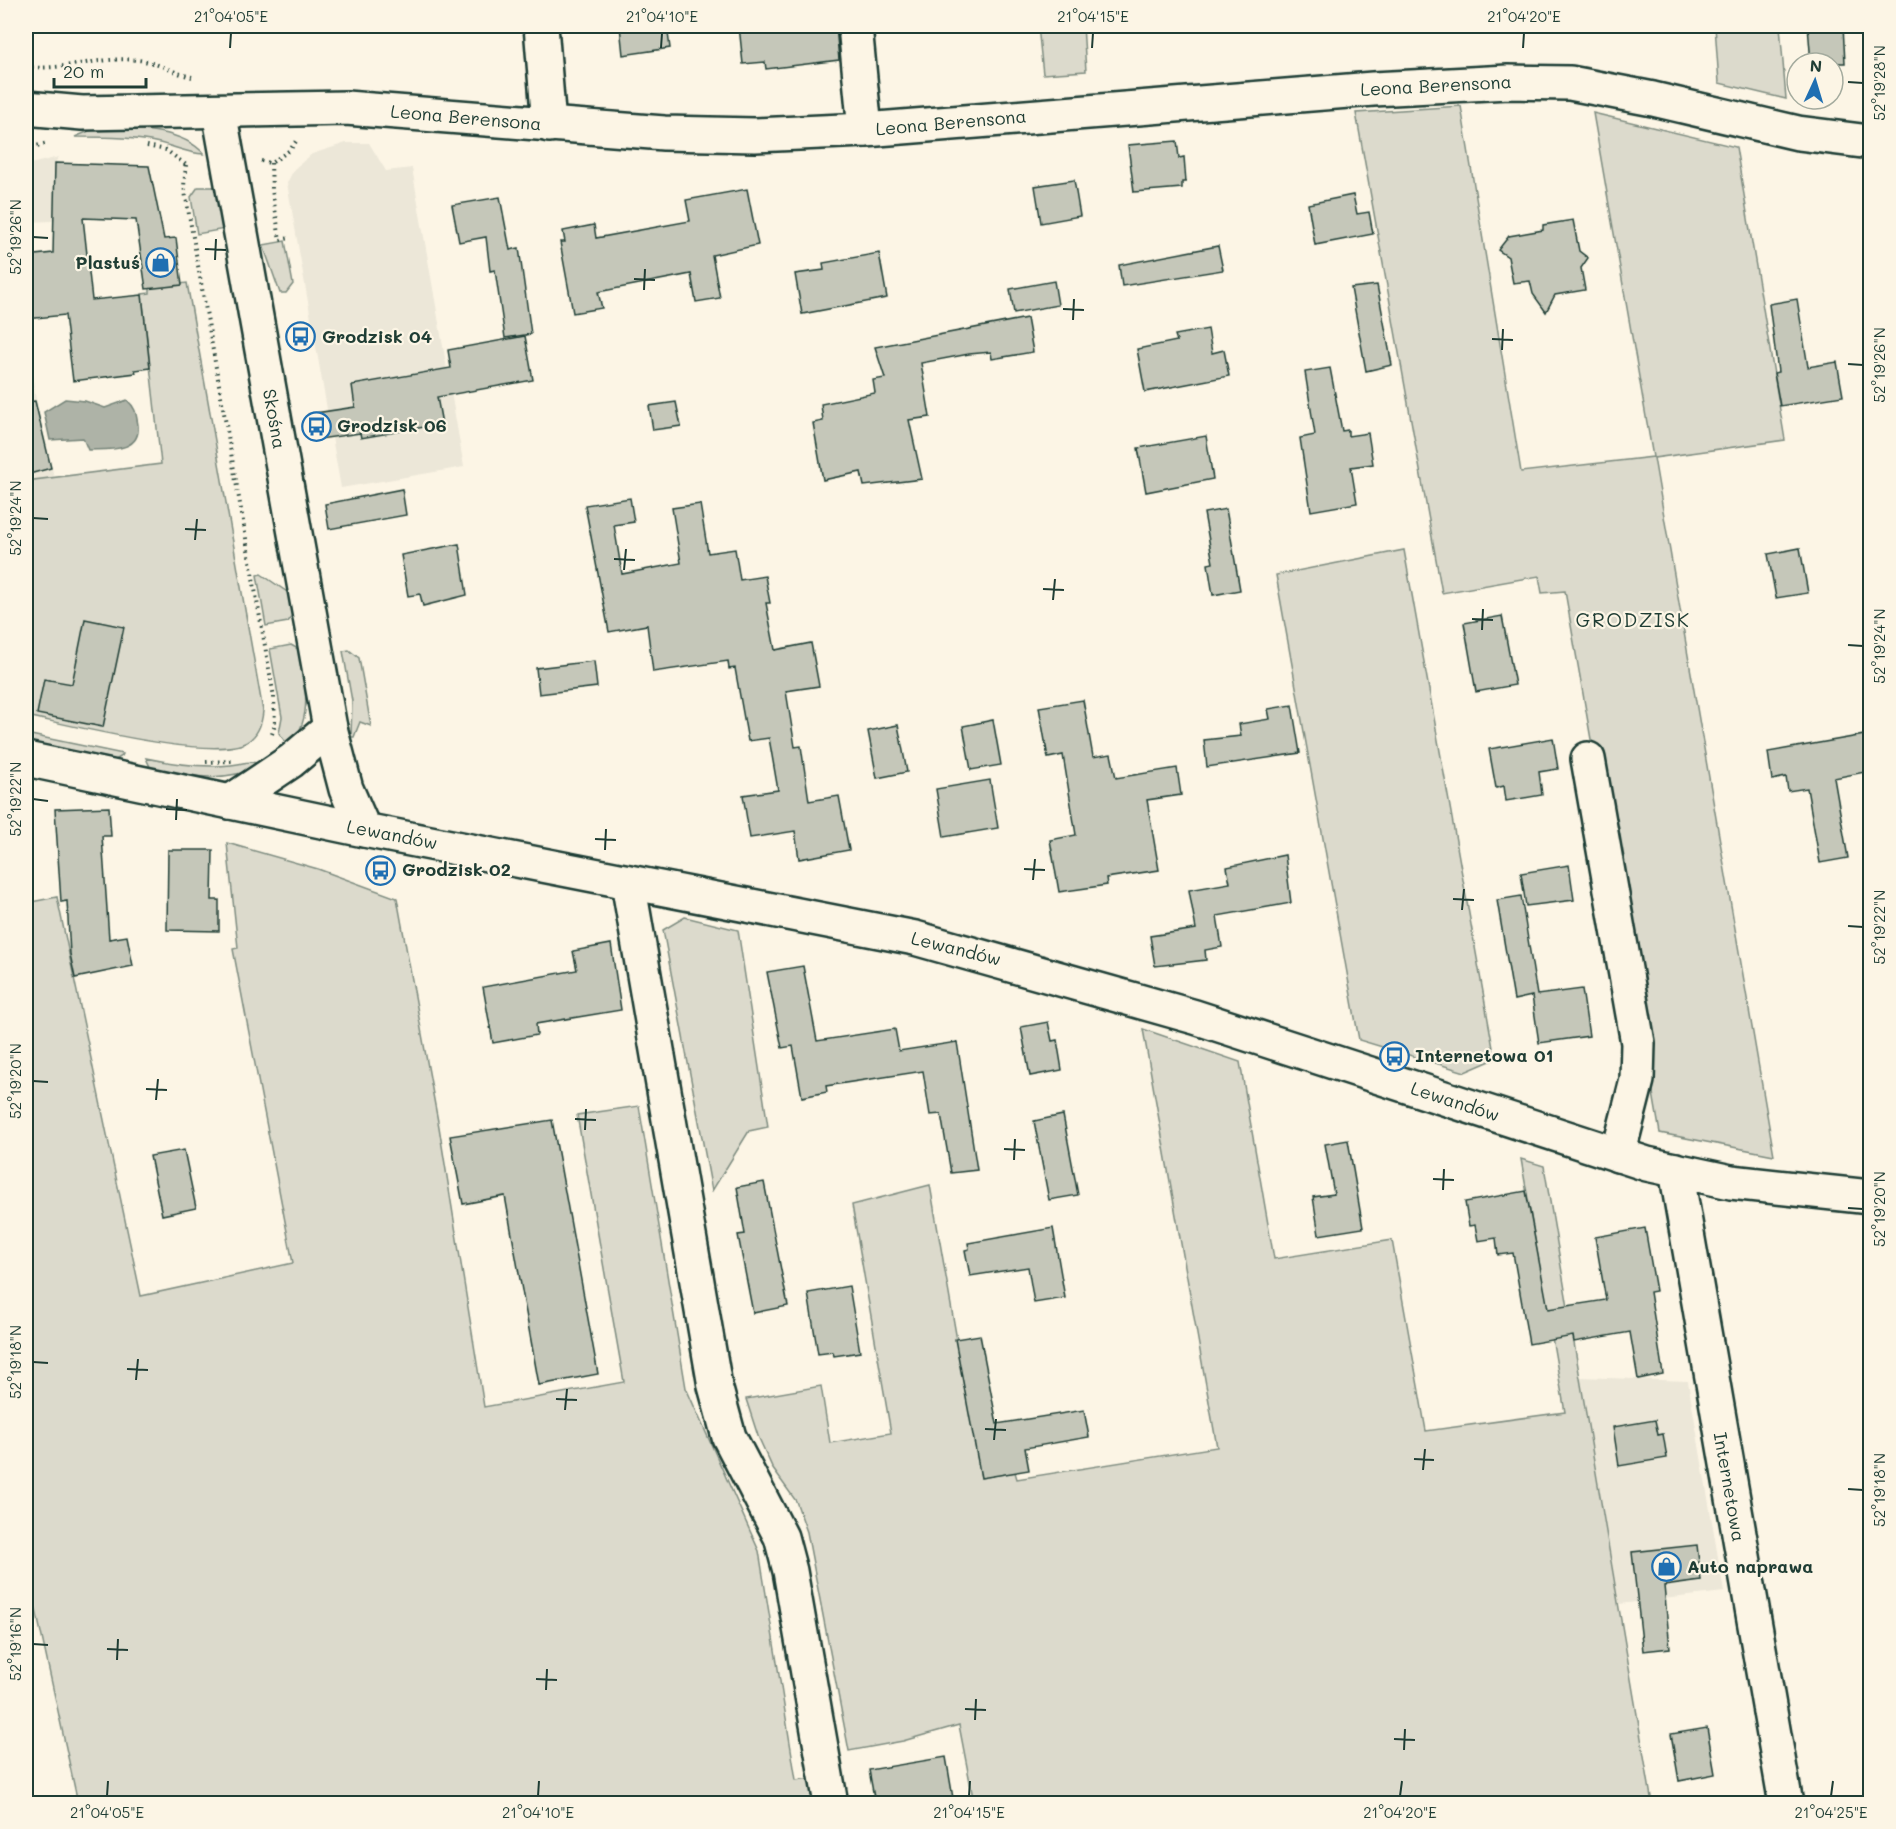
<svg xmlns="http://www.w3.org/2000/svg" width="1896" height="1829" font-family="Mali,sans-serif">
  <rect width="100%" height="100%" fill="#fcf5e5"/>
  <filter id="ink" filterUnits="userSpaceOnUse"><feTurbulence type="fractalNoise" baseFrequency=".0167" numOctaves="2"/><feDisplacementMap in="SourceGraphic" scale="12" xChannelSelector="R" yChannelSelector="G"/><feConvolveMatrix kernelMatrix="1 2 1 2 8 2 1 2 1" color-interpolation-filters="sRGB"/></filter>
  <g filter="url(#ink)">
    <g fill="#ece7d8">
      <path d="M 346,143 L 369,143 L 386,171 L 412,168 L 464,467 L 341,488 L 287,183 L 294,169 L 312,154 Z"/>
      <path d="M 59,157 L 55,163 L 54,221 L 26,222 L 26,165 Z"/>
      <path d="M 26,336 L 37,406 L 54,477 L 26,481 Z"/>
      <path d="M 1580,1377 L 1688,1381 L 1724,1592 L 1619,1604 Z"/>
    </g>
    <g fill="#dcdacc" stroke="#7e8c80" stroke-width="1.5">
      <path d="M 1038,26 L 1083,26 L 1086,71 L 1043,74 Z"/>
      <path d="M 1715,26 L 1780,26 L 1786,99 L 1719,83 Z"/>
      <path d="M 1461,106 L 1521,472 L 1653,457 L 1593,113 L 1736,147 L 1785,440 L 1654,458 L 1774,1155 L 1660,1133 L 1565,591 L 1542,593 L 1539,576 L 1442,593 L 1356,113 Z"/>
      <path d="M 96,128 C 129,129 181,127 204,154 C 185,153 170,144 150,141 C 126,137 101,137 75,137 Z"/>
      <path d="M 198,187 L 217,187 L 225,229 L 197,234 L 191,197 Z"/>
      <path d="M 285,241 L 293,284 L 286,293 L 280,293 L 263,245 Z"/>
      <path d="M 187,283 L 263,711 C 262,724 258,735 247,742 C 213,762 68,724 26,716 L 26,481 L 161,464 L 142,294 L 150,293 L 150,288 Z"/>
      <path d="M 1404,550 L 1495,1059 L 1465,1072 L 1359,1040 L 1276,575 Z"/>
      <path d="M 261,574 L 290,594 L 293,614 L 288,622 L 266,626 L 257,575 Z"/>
      <path d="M 291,645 L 300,650 C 305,685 314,718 289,747 L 279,733 L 282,717 L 270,649 Z"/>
      <path d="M 349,650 L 359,658 L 371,726 L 360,722 L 354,737 L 351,737 L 352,701 L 343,651 Z"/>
      <path d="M 26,734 L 123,754 L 122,756 L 114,761 L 26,744 Z"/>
      <path d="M 146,758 C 174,764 202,768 231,765 C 242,764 253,759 263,766 C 221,783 194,777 151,769 Z"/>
      <path d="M 227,843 L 318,869 L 397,898 L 439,1127 L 484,1407 L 624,1382 L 577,1115 L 639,1106 L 686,1388 L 759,1551 L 796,1780 L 811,1778 L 814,1798 L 794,1801 L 794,1804 L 78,1803 L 26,1564 L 26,903 L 57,897 L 141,1296 L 293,1263 L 233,949 L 238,948 Z"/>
      <path d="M 685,917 L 738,930 L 768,1127 L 749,1131 L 712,1191 L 663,930 Z"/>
      <path d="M 1143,1029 L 1240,1062 L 1274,1259 L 1392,1240 L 1426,1431 L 1565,1412 L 1521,1159 L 1544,1166 L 1652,1803 L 974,1803 L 959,1725 L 903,1741 L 849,1751 L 807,1532 L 796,1501 L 773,1469 L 758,1436 L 746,1399 L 821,1386 L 830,1443 L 891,1433 L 852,1205 L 930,1185 L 981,1478 L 1015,1472 L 1017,1479 L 1217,1447 Z"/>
    </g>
    <path fill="#aeb3a7" stroke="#758479" stroke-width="1.5" d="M 65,399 L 85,401 L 105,408 L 127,400 C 136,408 136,413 138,425 C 141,453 108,449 88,450 L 83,438 L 50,440 L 44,412 Z"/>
    <g fill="#c5c7b9" stroke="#1f3d34" stroke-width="1.5">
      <path d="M 620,26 L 667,26 L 670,48 L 623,55 Z"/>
      <path d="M 739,26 L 792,26 L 793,30 L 836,26 L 839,60 L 766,69 L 765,62 L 743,64 Z"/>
      <path d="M 1808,26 L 1843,26 L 1845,63 L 1811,63 Z"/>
      <path d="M 1177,141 L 1179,158 L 1184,157 L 1186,182 L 1182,182 L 1182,188 L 1134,192 L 1128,145 Z"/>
      <path d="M 55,163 L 149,166 L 164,239 L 176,238 L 182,285 L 146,289 L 136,220 L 83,218 L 92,300 L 142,295 L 150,368 L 135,370 L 136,373 L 73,381 L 65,315 L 26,319 L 26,256 L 53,253 Z"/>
      <path d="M 1074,180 L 1080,216 L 1041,223 L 1035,186 Z"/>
      <path d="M 747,189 L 758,245 L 712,255 L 720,298 L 696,302 L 691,274 L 598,292 L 602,308 L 573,313 L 560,242 L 565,242 L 563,231 L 594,225 L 596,238 L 690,221 L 686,200 Z"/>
      <path d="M 1353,195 L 1357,214 L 1369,212 L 1373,234 L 1315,245 L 1308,204 Z"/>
      <path d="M 500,197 L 510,250 L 519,248 L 531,334 L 505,338 L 495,270 L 490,271 L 486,237 L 459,242 L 452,205 Z"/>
      <path d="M 1573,220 L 1579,251 L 1588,258 L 1581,268 L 1585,290 L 1555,295 L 1546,312 L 1533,294 L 1530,281 L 1513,283 L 1508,257 L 1498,250 L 1509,236 L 1543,230 L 1543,225 Z"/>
      <path d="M 1218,246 L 1223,270 L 1122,286 L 1119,265 Z"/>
      <path d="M 879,253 L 887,298 L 802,314 L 795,274 L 824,270 L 823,263 Z"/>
      <path d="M 1054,281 L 1058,305 L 1014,313 L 1010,289 Z"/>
      <path d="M 1377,285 L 1392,365 L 1366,371 L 1351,288 Z"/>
      <path d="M 1797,299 L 1808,367 L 1837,362 L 1843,396 L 1780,406 L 1774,373 L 1778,372 L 1769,304 Z"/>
      <path d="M 1027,318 L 1033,352 L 992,359 L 991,352 L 969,354 L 921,363 L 930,417 L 909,420 L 922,479 L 864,486 L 861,472 L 823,480 L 813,423 L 823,421 L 821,404 L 875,393 L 873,380 L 885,378 L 875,347 Z"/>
      <path d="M 1208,329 L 1212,353 L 1224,350 L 1229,376 L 1145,392 L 1137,349 L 1177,341 L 1175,335 Z"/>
      <path d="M 525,336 L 533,380 L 437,397 L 442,424 L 361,438 L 360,433 L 313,440 L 309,414 L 355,407 L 352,385 L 451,368 L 448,350 Z"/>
      <path d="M 1330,368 L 1342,431 L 1348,430 L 1348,436 L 1368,433 L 1373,464 L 1351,467 L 1357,503 L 1311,511 L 1300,438 L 1315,435 L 1305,372 Z"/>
      <path d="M 35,401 L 51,468 L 26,475 L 26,402 Z"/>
      <path d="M 676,402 L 681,426 L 653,430 L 649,406 Z"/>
      <path d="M 1206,436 L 1213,479 L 1146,492 L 1138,448 Z"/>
      <path d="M 402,489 L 406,515 L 329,529 L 325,504 Z"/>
      <path d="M 630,498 L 634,522 L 614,525 L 622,574 L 681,563 L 672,508 L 700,504 L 708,553 L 735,549 L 740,580 L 765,576 L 770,603 L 766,603 L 775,650 L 811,643 L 819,686 L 786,691 L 795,747 L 801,746 L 809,801 L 839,796 L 849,850 L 799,859 L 795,831 L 750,838 L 743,795 L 778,790 L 769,738 L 748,741 L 735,668 L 729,669 L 728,661 L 653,672 L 647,625 L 609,632 L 585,505 Z"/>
      <path d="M 1226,509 L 1240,590 L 1213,595 L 1208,564 L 1213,563 L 1204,513 Z"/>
      <path d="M 459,544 L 467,595 L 423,606 L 420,594 L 408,596 L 401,555 Z"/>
      <path d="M 1800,548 L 1808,593 L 1776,598 L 1768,554 Z"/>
      <path d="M 1502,616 L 1515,685 L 1476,692 L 1464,623 Z"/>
      <path d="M 85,619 L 124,627 L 103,727 L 37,714 L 44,679 L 72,684 Z"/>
      <path d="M 594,661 L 597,687 L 539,694 L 536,668 Z"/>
      <path d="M 1083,700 L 1093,757 L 1111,754 L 1116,778 L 1177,768 L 1181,795 L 1147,800 L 1159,870 L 1106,878 L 1107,885 L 1059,892 L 1050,840 L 1076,835 L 1063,755 L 1048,758 L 1039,707 Z"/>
      <path d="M 1292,705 L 1300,753 L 1207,767 L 1204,740 L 1241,736 L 1239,724 L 1270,719 L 1268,709 Z"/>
      <path d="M 993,720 L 1001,765 L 971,770 L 963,726 Z"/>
      <path d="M 898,725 L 907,772 L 877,778 L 868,731 Z"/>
      <path d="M 1870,734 L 1870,771 L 1834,778 L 1848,858 L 1820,863 L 1807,788 L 1788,791 L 1786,777 L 1772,780 L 1768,752 Z"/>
      <path d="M 1553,738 L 1558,769 L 1539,772 L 1542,795 L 1506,801 L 1504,786 L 1496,788 L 1489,749 Z"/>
      <path d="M 990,780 L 998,828 L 944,837 L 936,789 Z"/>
      <path d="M 109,807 L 111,836 L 102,836 L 109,939 L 127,936 L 133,966 L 75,978 L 70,954 L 67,901 L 61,902 L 55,809 Z"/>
      <path d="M 168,850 L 213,850 L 212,900 L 219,900 L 219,931 L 167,930 Z"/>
      <path d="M 1285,855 L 1291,903 L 1217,916 L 1222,947 L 1205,950 L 1206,960 L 1155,966 L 1150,936 L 1196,929 L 1189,890 L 1230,883 L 1227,867 Z"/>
      <path d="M 1569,865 L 1574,900 L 1526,906 L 1521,873 Z"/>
      <path d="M 1521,896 L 1537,995 L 1582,989 L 1589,1036 L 1539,1043 L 1532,996 L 1514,1000 L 1497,900 Z"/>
      <path d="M 611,944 L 621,1010 L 536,1024 L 537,1035 L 493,1043 L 483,987 L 577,970 L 573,951 Z"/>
      <path d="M 803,966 L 817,1041 L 895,1029 L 899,1051 L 957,1042 L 977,1170 L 951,1173 L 941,1114 L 930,1115 L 923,1071 L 826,1086 L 827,1092 L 802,1097 L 793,1046 L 782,1048 L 767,972 Z"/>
      <path d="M 1048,1022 L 1052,1041 L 1057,1040 L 1062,1070 L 1030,1076 L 1021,1027 Z"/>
      <path d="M 1063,1115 L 1078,1195 L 1049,1200 L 1034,1121 Z"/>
      <path d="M 552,1120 L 598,1374 L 539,1385 L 505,1196 L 463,1204 L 450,1136 Z"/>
      <path d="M 1348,1140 L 1363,1228 L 1319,1235 L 1313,1197 L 1334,1194 L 1325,1144 Z"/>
      <path d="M 184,1150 L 196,1208 L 162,1215 L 150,1156 Z"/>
      <path d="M 764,1182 L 788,1306 L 753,1313 L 738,1235 L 745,1234 L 737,1187 Z"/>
      <path d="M 1526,1191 L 1548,1309 L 1606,1300 L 1595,1237 L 1645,1228 L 1656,1291 L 1650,1292 L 1663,1374 L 1638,1379 L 1630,1332 L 1574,1342 L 1573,1336 L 1529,1344 L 1513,1253 L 1498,1255 L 1496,1238 L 1478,1241 L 1475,1225 L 1469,1226 L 1465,1202 Z"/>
      <path d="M 1053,1228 L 1065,1298 L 1034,1303 L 1028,1267 L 970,1276 L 965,1250 L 969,1249 L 968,1243 Z"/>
      <path d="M 849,1286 L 860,1352 L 834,1356 L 833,1352 L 818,1354 L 808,1293 Z"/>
      <path d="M 980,1335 L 997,1424 L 1084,1410 L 1089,1437 L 1025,1448 L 1029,1470 L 981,1478 L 955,1339 Z"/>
      <path d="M 1655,1420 L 1658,1435 L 1663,1434 L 1667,1458 L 1619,1466 L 1613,1427 Z"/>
      <path d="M 1697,1545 L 1701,1581 L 1664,1586 L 1670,1648 L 1643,1651 L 1632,1552 Z"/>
      <path d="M 1707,1728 L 1715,1774 L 1679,1781 L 1671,1734 Z"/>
      <path d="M 946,1757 L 953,1798 L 948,1798 L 949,1803 L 875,1803 L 869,1770 Z"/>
    </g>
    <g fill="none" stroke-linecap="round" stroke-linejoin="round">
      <defs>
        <g id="minor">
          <path d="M 541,26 L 549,125"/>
          <path d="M 855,26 L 865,130"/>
          <path d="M 26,108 L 82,113 L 346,108 L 664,133 L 755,135 L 865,130 L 1373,89 L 1508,82 L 1570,83 L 1653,99 L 1798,133 L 1870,142"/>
          <path d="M 219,111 L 330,728 L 346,789 L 364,830"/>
          <path d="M 26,759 L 364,830 L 915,938 L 1195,1017 L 1647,1164 L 1731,1182 L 1870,1197"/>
          <path d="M 1588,759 L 1638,1043 L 1637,1080 L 1618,1155"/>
          <path d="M 230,802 L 291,761 L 330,728"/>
          <path d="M 628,882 L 715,1386 L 729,1437 L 781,1537 L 790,1571 L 831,1804"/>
          <path d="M 1676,1170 L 1786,1804"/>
        </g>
      </defs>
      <use href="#minor" stroke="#1f3d34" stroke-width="38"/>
      <g stroke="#1f3d34" stroke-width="4" stroke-dasharray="1.5 4.5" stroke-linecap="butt">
        <path d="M 26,67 C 64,71 100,56 138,60 C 157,62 173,73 192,77"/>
        <path d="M 147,146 L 166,150 L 186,165"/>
        <path d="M 26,149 L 47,143"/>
        <path d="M 261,161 L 271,163 L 290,150 L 297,140"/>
        <path d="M 271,163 L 272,190 L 280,240 L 290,238"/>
        <path d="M 186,165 L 184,186 L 274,697 L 275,725 L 272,734"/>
        <path d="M 206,762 L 232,761"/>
      </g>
      <use href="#minor" stroke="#fcf5e5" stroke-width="33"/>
    </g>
  </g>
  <path fill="none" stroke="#1f3d34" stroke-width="2" d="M 230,48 L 231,33M 661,48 L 662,33M 1092,48 L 1093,33M 1523,48 L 1524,33M 1848,82 L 1863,83M 33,237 L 48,238M 205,249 L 226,250M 215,260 L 216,239M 634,279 L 655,280M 644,290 L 645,269M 1063,309 L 1084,310M 1073,320 L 1074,299M 1492,339 L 1513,340M 1502,350 L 1503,329M 1848,364 L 1863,365M 33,518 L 48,519M 185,529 L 206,530M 195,540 L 197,519M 614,559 L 635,560M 624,570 L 626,549M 1043,589 L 1064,590M 1053,600 L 1055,579M 1472,619 L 1493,620M 1482,630 L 1483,609M 1848,645 L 1863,646M 33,799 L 48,801M 166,809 L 187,810M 176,820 L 177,799M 595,839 L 616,840M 605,850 L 606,829M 1024,869 L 1045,870M 1033,880 L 1035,859M 1453,899 L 1474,900M 1462,910 L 1464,889M 1848,926 L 1863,927M 33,1081 L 48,1082M 146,1089 L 167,1090M 156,1100 L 158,1079M 575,1119 L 596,1120M 585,1130 L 586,1109M 1004,1149 L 1025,1150M 1014,1160 L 1015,1139M 1433,1179 L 1454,1180M 1443,1190 L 1444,1169M 1848,1208 L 1863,1209M 33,1362 L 48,1363M 127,1369 L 148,1370M 136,1380 L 138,1359M 556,1399 L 577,1400M 565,1410 L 567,1389M 985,1429 L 1006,1430M 994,1440 L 996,1419M 1414,1459 L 1434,1460M 1423,1470 L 1425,1449M 1848,1489 L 1863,1490M 33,1644 L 48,1645M 107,1649 L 128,1650M 117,1660 L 118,1639M 536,1679 L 557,1680M 546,1690 L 547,1669M 965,1709 L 986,1710M 975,1720 L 976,1699M 1394,1739 L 1415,1740M 1404,1750 L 1405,1729M 107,1796 L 108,1781M 538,1796 L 539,1781M 969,1796 L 970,1781M 1400,1796 L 1402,1781M 1831,1796 L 1833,1781"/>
  <defs>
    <symbol id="shop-ring" viewBox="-11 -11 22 22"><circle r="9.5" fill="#fcf5e5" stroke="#1f6fb2" stroke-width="1.5"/><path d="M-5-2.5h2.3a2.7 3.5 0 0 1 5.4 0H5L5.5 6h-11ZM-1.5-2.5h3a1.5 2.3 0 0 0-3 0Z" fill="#1f6fb2"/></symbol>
    <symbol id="bus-ring" viewBox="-11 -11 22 22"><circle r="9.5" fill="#fcf5e5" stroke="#1f6fb2" stroke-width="1.5"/><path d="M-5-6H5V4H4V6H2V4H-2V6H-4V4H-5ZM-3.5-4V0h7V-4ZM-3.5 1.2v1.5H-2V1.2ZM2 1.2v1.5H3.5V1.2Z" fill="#1f6fb2"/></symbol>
  </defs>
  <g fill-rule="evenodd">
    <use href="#shop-ring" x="144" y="246" width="33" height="33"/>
    <use href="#bus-ring" x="284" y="320" width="33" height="33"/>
    <use href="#bus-ring" x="300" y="410" width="33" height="33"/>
    <use href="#bus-ring" x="364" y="854" width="33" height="33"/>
    <use href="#bus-ring" x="1378" y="1040" width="33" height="33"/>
    <use href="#shop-ring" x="1650" y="1550" width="33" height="33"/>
  </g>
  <g text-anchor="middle" stroke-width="4.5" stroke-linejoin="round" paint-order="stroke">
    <g font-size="18" fill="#1f3d34" stroke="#fcf5e5">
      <text transform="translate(1436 86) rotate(-3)" y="6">Leona Berensona</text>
      <text transform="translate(466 118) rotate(5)" y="6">Leona Berensona</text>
      <text transform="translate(951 123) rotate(-5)" y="6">Leona Berensona</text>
      <text transform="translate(274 419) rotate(80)" y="6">Skośna</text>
      <text transform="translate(392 835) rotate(11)" y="6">Lewandów</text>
      <text transform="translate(956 949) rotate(14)" y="6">Lewandów</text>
      <text transform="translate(1455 1102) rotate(18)" y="6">Lewandów</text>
      <text transform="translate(1729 1487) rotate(80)" y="6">Internetowa</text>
    </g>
    <g font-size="18" font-weight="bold" fill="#1f3d34" stroke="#fcf5e5" text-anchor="start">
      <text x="140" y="269" text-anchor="end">Plastuś</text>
      <text x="322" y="343">Grodzisk 04</text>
      <text x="337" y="432">Grodzisk 06</text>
      <text x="402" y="876">Grodzisk 02</text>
      <text x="1415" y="1062">Internetowa 01</text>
      <text x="1687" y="1573">Auto naprawa</text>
    </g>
    <g font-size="20" letter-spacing="1.5" fill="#1f3d34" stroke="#fcf5e5">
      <text x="1633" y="627">GRODZISK</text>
    </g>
  </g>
  <rect width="1896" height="1829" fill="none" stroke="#fcf5e5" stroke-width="66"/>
  <g transform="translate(1815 81) rotate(4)"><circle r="28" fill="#fcf5e5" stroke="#a4ab9e" stroke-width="1.5"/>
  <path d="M0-4.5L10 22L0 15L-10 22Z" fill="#1f6fb2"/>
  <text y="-9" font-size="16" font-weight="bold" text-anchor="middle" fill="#1f3d34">N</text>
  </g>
  <path d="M54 78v9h92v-9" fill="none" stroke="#1f3d34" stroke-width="3"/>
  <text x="63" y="78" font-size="18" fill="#1f3d34" stroke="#fcf5e5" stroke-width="4.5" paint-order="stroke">20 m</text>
  <rect x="33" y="33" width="1830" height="1763" fill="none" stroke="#1f3d34" stroke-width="2"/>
  <g font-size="15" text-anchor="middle" fill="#1f3d34">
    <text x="231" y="22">21°04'05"E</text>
    <text x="662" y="22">21°04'10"E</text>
    <text x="1093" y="22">21°04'15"E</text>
    <text x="1524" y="22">21°04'20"E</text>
    <text transform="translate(1880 83) rotate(-90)" y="5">52°19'28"N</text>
    <text transform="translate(16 237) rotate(-90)" y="5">52°19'26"N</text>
    <text transform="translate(1880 365) rotate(-90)" y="5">52°19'26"N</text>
    <text transform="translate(16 518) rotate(-90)" y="5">52°19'24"N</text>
    <text transform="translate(1880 646) rotate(-90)" y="5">52°19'24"N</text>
    <text transform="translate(16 799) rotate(-90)" y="5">52°19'22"N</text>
    <text transform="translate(1880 927) rotate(-90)" y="5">52°19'22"N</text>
    <text transform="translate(16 1081) rotate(-90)" y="5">52°19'20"N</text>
    <text transform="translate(1880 1209) rotate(-90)" y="5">52°19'20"N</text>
    <text transform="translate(16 1362) rotate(-90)" y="5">52°19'18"N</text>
    <text transform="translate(1880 1490) rotate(-90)" y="5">52°19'18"N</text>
    <text transform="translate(16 1644) rotate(-90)" y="5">52°19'16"N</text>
    <text x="107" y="1818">21°04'05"E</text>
    <text x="538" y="1818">21°04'10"E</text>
    <text x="969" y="1818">21°04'15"E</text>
    <text x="1400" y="1818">21°04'20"E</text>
    <text x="1831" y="1818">21°04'25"E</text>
  </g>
</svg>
